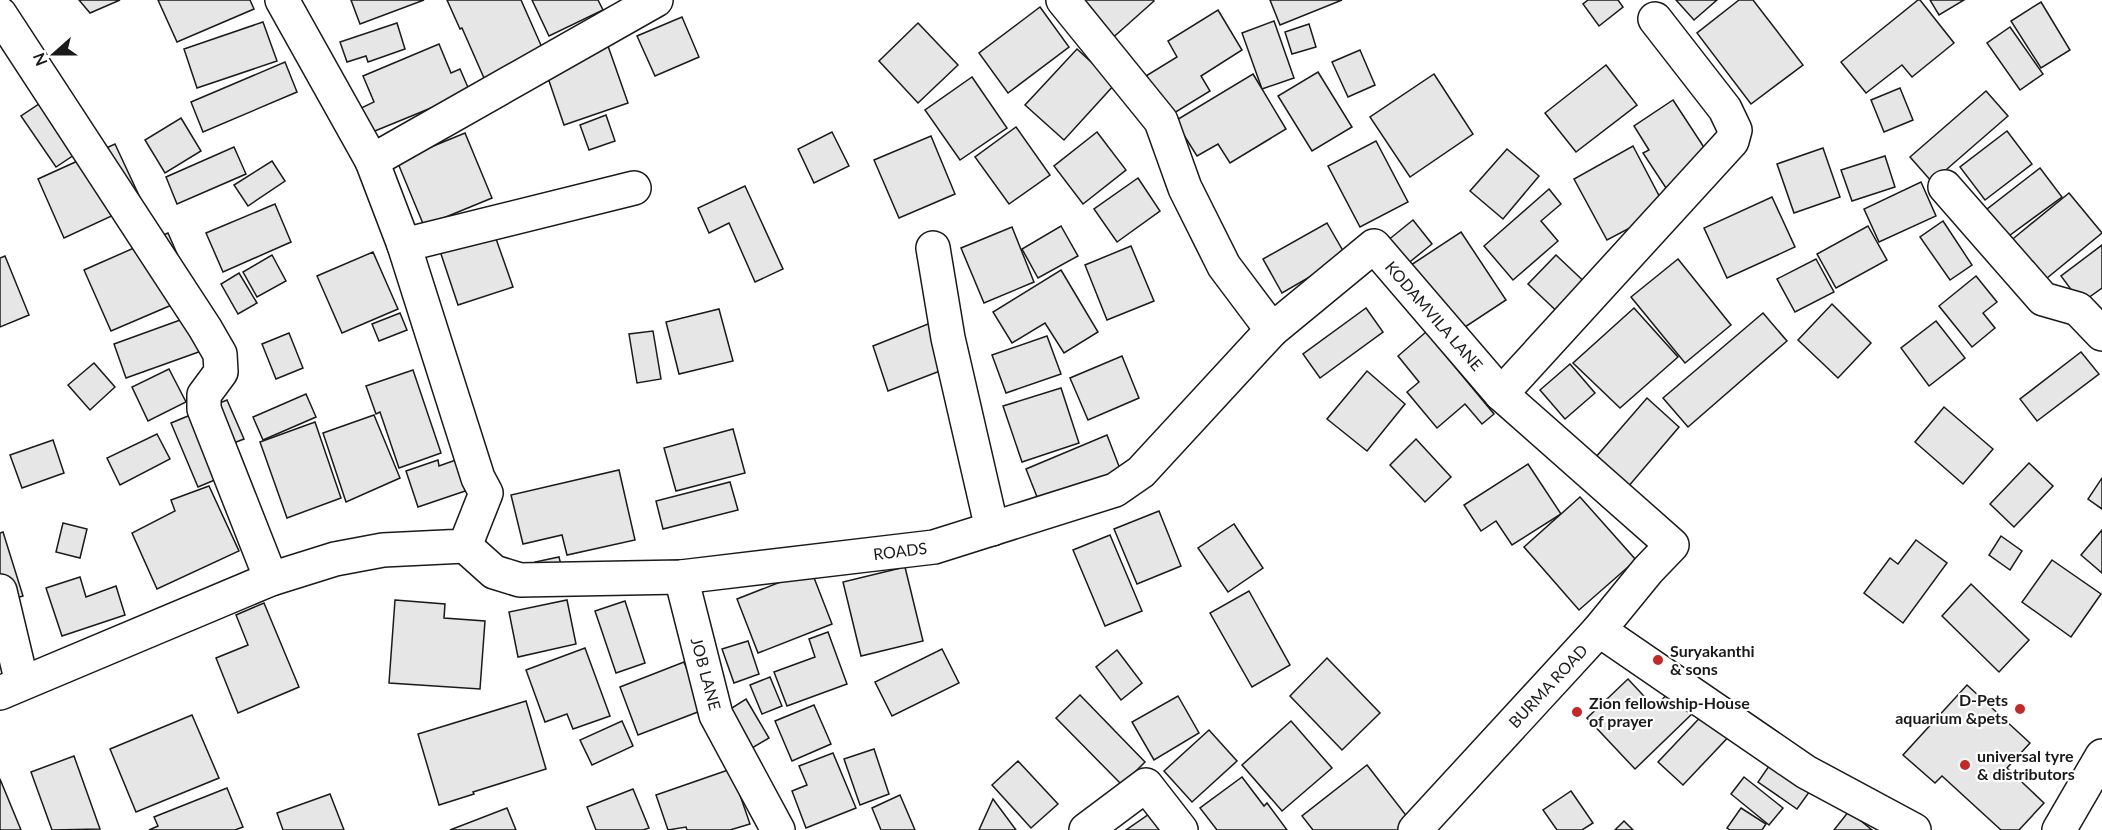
<svg xmlns="http://www.w3.org/2000/svg" width="2102" height="830" font-family="Lato,sans-serif">
  <rect width="100%" height="100%" fill="#fff"/>
  <g fill="#e6e6e6" stroke="#1a1a1a" stroke-width="1.5">
    <path d="M 79,0 L 120,0 L 90,13 Z"/>
    <path d="M 158,0 L 250,0 L 254,9 L 177,42 Z"/>
    <path d="M 351,0 L 424,0 L 360,24 Z"/>
    <path d="M 447,0 L 521,0 L 544,52 L 484,78 L 462,28 L 460,29 Z"/>
    <path d="M 532,0 L 598,0 L 603,10 L 549,36 Z"/>
    <path d="M 1071,0 L 1153,0 L 1154,1 L 1108,42 Z"/>
    <path d="M 1270,0 L 1342,0 L 1280,25 Z"/>
    <path d="M 1588,0 L 1618,0 L 1623,7 L 1599,26 L 1583,4 Z"/>
    <path d="M 1676,0 L 1717,0 L 1694,20 Z"/>
    <path d="M 1739,0 L 1753,0 L 1803,65 L 1751,104 L 1697,33 Z"/>
    <path d="M 1918,0 L 1920,0 L 1954,43 L 1912,77 L 1902,65 L 1866,93 L 1841,62 Z"/>
    <path d="M 1930,0 L 1964,0 L 1939,15 Z"/>
    <path d="M 2041,2 L 2070,50 L 2041,68 L 2011,21 Z"/>
    <path d="M 1040,7 L 1069,47 L 1008,93 L 979,53 Z"/>
    <path d="M 1218,10 L 1242,50 L 1201,76 L 1210,91 L 1166,118 L 1141,79 L 1177,57 L 1168,41 Z"/>
    <path d="M 682,17 L 699,57 L 655,76 L 637,36 Z"/>
    <path d="M 1274,21 L 1294,78 L 1262,89 L 1242,33 Z"/>
    <path d="M 263,22 L 277,61 L 197,88 L 184,49 Z"/>
    <path d="M 397,23 L 405,49 L 368,62 L 366,56 L 347,62 L 340,42 Z"/>
    <path d="M 918,23 L 958,65 L 918,103 L 879,61 Z"/>
    <path d="M 1309,24 L 1316,47 L 1292,54 L 1285,32 Z"/>
    <path d="M 2010,27 L 2043,74 L 2020,90 L 1987,43 Z"/>
    <path d="M 439,44 L 451,73 L 460,69 L 470,92 L 370,133 L 359,109 L 374,102 L 363,76 Z"/>
    <path d="M 608,46 L 628,103 L 564,125 L 545,69 Z"/>
    <path d="M 1077,49 L 1115,84 L 1064,140 L 1025,105 Z"/>
    <path d="M 1360,50 L 1375,85 L 1348,97 L 1332,62 Z"/>
    <path d="M 285,62 L 297,92 L 203,132 L 191,102 Z"/>
    <path d="M 1606,65 L 1637,105 L 1576,152 L 1545,113 Z"/>
    <path d="M 1318,72 L 1352,127 L 1312,151 L 1278,96 Z"/>
    <path d="M 1253,74 L 1286,129 L 1230,163 L 1218,144 L 1197,156 L 1175,121 Z"/>
    <path d="M 1434,74 L 1473,134 L 1410,177 L 1370,117 Z"/>
    <path d="M 972,77 L 1007,128 L 960,160 L 925,110 Z"/>
    <path d="M 63,88 L 98,139 L 56,167 L 21,116 Z"/>
    <path d="M 1900,88 L 1913,120 L 1884,132 L 1871,100 Z"/>
    <path d="M 1986,91 L 2008,116 L 1932,182 L 1910,157 Z"/>
    <path d="M 1673,100 L 1711,158 L 1666,188 L 1643,153 L 1649,150 L 1634,126 Z"/>
    <path d="M 606,115 L 615,141 L 589,150 L 580,125 Z"/>
    <path d="M 181,118 L 201,151 L 165,173 L 145,140 Z"/>
    <path d="M 1016,127 L 1050,175 L 1009,204 L 975,157 Z"/>
    <path d="M 2007,131 L 2032,164 L 1985,200 L 1960,167 Z"/>
    <path d="M 832,132 L 849,166 L 814,183 L 798,149 Z"/>
    <path d="M 1097,132 L 1126,170 L 1083,204 L 1054,166 Z"/>
    <path d="M 465,133 L 492,198 L 424,226 L 397,161 Z"/>
    <path d="M 931,136 L 955,194 L 899,218 L 874,160 Z"/>
    <path d="M 1376,141 L 1408,202 L 1360,227 L 1328,166 Z"/>
    <path d="M 115,144 L 142,202 L 64,238 L 38,179 Z"/>
    <path d="M 1633,146 L 1666,209 L 1607,240 L 1574,179 Z"/>
    <path d="M 234,147 L 246,174 L 177,204 L 166,177 Z"/>
    <path d="M 1823,148 L 1840,197 L 1794,213 L 1777,164 Z"/>
    <path d="M 1507,149 L 1539,176 L 1503,219 L 1470,191 Z"/>
    <path d="M 1885,156 L 1895,187 L 1852,201 L 1841,170 Z"/>
    <path d="M 272,161 L 285,181 L 248,206 L 234,185 Z"/>
    <path d="M 2040,168 L 2062,197 L 2002,241 L 1982,213 Z"/>
    <path d="M 1138,178 L 1160,211 L 1117,242 L 1094,209 Z"/>
    <path d="M 1921,182 L 1936,216 L 1879,242 L 1864,209 Z"/>
    <path d="M 745,186 L 783,269 L 755,282 L 729,223 L 709,233 L 698,208 Z"/>
    <path d="M 1549,189 L 1561,204 L 1541,221 L 1558,241 L 1513,280 L 1484,246 Z"/>
    <path d="M 2069,193 L 2102,233 L 2041,283 L 2009,242 Z"/>
    <path d="M 1772,197 L 1795,247 L 1727,278 L 1704,228 Z"/>
    <path d="M 275,204 L 291,242 L 223,272 L 206,233 Z"/>
    <path d="M 1413,220 L 1432,244 L 1406,265 L 1387,241 Z"/>
    <path d="M 1943,221 L 1972,265 L 1950,280 L 1920,237 Z"/>
    <path d="M 1327,223 L 1346,256 L 1282,293 L 1263,259 Z"/>
    <path d="M 1061,226 L 1078,256 L 1038,278 L 1022,249 Z"/>
    <path d="M 1868,226 L 1887,260 L 1836,288 L 1817,254 Z"/>
    <path d="M 1012,227 L 1034,282 L 984,303 L 961,248 Z"/>
    <path d="M 1461,232 L 1506,300 L 1459,331 L 1408,267 Z"/>
    <path d="M 168,233 L 195,295 L 111,331 L 84,270 Z"/>
    <path d="M 494,233 L 513,287 L 458,305 L 440,251 Z"/>
    <path d="M 2102,245 L 2102,288 L 2081,303 L 2061,276 Z"/>
    <path d="M 1131,246 L 1154,301 L 1107,320 L 1085,265 Z"/>
    <path d="M 373,252 L 398,309 L 342,333 L 317,276 Z"/>
    <path d="M 272,255 L 286,281 L 257,297 L 243,272 Z"/>
    <path d="M 1556,255 L 1593,290 L 1565,319 L 1528,284 Z"/>
    <path d="M 5,256 L 29,315 L 0,327 L 0,258 Z"/>
    <path d="M 1678,259 L 1731,325 L 1685,363 L 1631,297 Z"/>
    <path d="M 1816,259 L 1834,292 L 1795,312 L 1777,279 Z"/>
    <path d="M 1061,270 L 1098,332 L 1064,353 L 1045,323 L 1012,343 L 993,312 Z"/>
    <path d="M 239,273 L 257,303 L 238,314 L 221,284 Z"/>
    <path d="M 1976,276 L 1997,302 L 1983,313 L 1995,328 L 1972,347 L 1939,306 Z"/>
    <path d="M 1832,304 L 1871,343 L 1838,378 L 1798,340 Z"/>
    <path d="M 1366,308 L 1383,332 L 1320,378 L 1303,354 Z"/>
    <path d="M 1634,308 L 1678,357 L 1620,408 L 1573,363 Z"/>
    <path d="M 719,309 L 733,361 L 679,374 L 666,322 Z"/>
    <path d="M 400,313 L 407,330 L 379,341 L 372,324 Z"/>
    <path d="M 1763,313 L 1787,341 L 1688,427 L 1663,398 Z"/>
    <path d="M 194,315 L 207,349 L 126,378 L 114,344 Z"/>
    <path d="M 1936,321 L 1965,358 L 1929,386 L 1901,348 Z"/>
    <path d="M 933,322 L 940,371 L 888,391 L 873,346 Z"/>
    <path d="M 653,331 L 661,379 L 637,383 L 629,334 Z"/>
    <path d="M 1426,332 L 1494,414 L 1482,424 L 1465,404 L 1437,428 L 1407,392 L 1419,382 L 1398,356 Z"/>
    <path d="M 289,333 L 303,368 L 276,379 L 262,344 Z"/>
    <path d="M 1047,336 L 1061,374 L 1006,393 L 992,355 Z"/>
    <path d="M 2081,352 L 2099,374 L 2037,421 L 2020,399 Z"/>
    <path d="M 1122,356 L 1139,398 L 1088,420 L 1070,378 Z"/>
    <path d="M 94,363 L 115,387 L 90,410 L 68,385 Z"/>
    <path d="M 1570,364 L 1595,393 L 1565,419 L 1540,390 Z"/>
    <path d="M 169,369 L 186,402 L 148,421 L 132,387 Z"/>
    <path d="M 413,370 L 441,453 L 399,468 L 380,412 L 376,414 L 366,386 Z"/>
    <path d="M 1367,371 L 1405,404 L 1367,451 L 1327,419 Z"/>
    <path d="M 1061,388 L 1079,443 L 1022,462 L 1003,406 Z"/>
    <path d="M 306,394 L 316,417 L 263,440 L 253,417 Z"/>
    <path d="M 1647,398 L 1679,427 L 1622,494 L 1589,465 Z"/>
    <path d="M 227,400 L 244,439 L 231,444 L 241,469 L 198,487 L 171,423 Z"/>
    <path d="M 1944,407 L 1993,449 L 1963,484 L 1915,442 Z"/>
    <path d="M 374,415 L 400,478 L 346,502 L 323,433 Z"/>
    <path d="M 315,422 L 341,498 L 287,518 L 260,442 Z"/>
    <path d="M 733,429 L 745,473 L 676,491 L 664,448 Z"/>
    <path d="M 157,434 L 170,459 L 120,485 L 107,458 Z"/>
    <path d="M 1107,435 L 1122,474 L 1041,507 L 1026,469 Z"/>
    <path d="M 1416,439 L 1451,477 L 1425,502 L 1390,465 Z"/>
    <path d="M 53,440 L 64,473 L 22,488 L 10,455 Z"/>
    <path d="M 467,456 L 477,487 L 418,507 L 406,471 L 438,460 L 439,466 Z"/>
    <path d="M 2029,463 L 2053,486 L 2014,527 L 1990,504 Z"/>
    <path d="M 1528,464 L 1561,514 L 1512,545 L 1496,521 L 1481,531 L 1464,505 Z"/>
    <path d="M 619,470 L 635,540 L 567,555 L 562,535 L 523,544 L 511,495 Z"/>
    <path d="M 2102,478 L 2102,509 L 2088,499 Z"/>
    <path d="M 730,482 L 738,510 L 663,529 L 656,501 Z"/>
    <path d="M 209,486 L 239,551 L 157,589 L 132,533 L 175,511 L 171,500 Z"/>
    <path d="M 1580,497 L 1636,560 L 1579,610 L 1524,547 Z"/>
    <path d="M 1159,511 L 1181,566 L 1137,584 L 1114,529 Z"/>
    <path d="M 63,523 L 87,529 L 80,558 L 56,552 Z"/>
    <path d="M 1234,524 L 1263,568 L 1228,592 L 1198,548 Z"/>
    <path d="M 2102,530 L 2102,573 L 2081,555 Z"/>
    <path d="M 3,532 L 23,596 L 0,603 L 0,533 Z"/>
    <path d="M 1110,535 L 1142,611 L 1105,626 L 1073,550 Z"/>
    <path d="M 2001,536 L 2022,551 L 2010,570 L 1989,555 Z"/>
    <path d="M 1916,540 L 1947,563 L 1903,623 L 1864,593 L 1890,558 L 1898,564 Z"/>
    <path d="M 559,557 L 563,573 L 539,579 L 535,562 Z"/>
    <path d="M 2052,560 L 2101,594 L 2071,637 L 2022,602 Z"/>
    <path d="M 905,567 L 923,641 L 861,656 L 843,582 Z"/>
    <path d="M 811,570 L 832,624 L 758,653 L 737,599 Z"/>
    <path d="M 80,577 L 86,597 L 116,586 L 125,615 L 62,636 L 46,588 Z"/>
    <path d="M 1971,584 L 2029,640 L 1999,672 L 1942,616 Z"/>
    <path d="M 1249,591 L 1290,665 L 1252,687 L 1210,613 Z"/>
    <path d="M 395,600 L 445,604 L 444,618 L 485,621 L 480,689 L 389,683 Z"/>
    <path d="M 567,600 L 576,644 L 518,657 L 509,612 Z"/>
    <path d="M 625,601 L 645,663 L 616,673 L 595,611 Z"/>
    <path d="M 264,603 L 299,687 L 238,713 L 216,658 L 248,645 L 236,615 Z"/>
    <path d="M 828,632 L 847,684 L 787,706 L 774,672 L 815,657 L 809,639 Z"/>
    <path d="M 748,641 L 759,674 L 734,683 L 722,649 Z"/>
    <path d="M 585,648 L 610,716 L 573,729 L 567,714 L 545,722 L 526,670 Z"/>
    <path d="M 942,649 L 959,683 L 892,716 L 875,682 Z"/>
    <path d="M 1117,650 L 1142,683 L 1121,700 L 1096,667 Z"/>
    <path d="M 1327,658 L 1380,713 L 1342,750 L 1290,696 Z"/>
    <path d="M 684,662 L 703,710 L 638,735 L 620,687 Z"/>
    <path d="M 770,677 L 782,706 L 762,714 L 750,685 Z"/>
    <path d="M 1628,679 L 1654,707 L 1673,689 L 1694,712 L 1635,769 L 1587,718 Z"/>
    <path d="M 1967,685 L 2030,743 L 2007,768 L 2044,803 L 2019,830 L 2001,830 L 1942,776 L 1935,783 L 1903,755 Z"/>
    <path d="M 1080,695 L 1145,762 L 1122,785 L 1056,718 Z"/>
    <path d="M 1178,696 L 1199,733 L 1154,760 L 1132,722 Z"/>
    <path d="M 746,699 L 769,738 L 747,751 L 724,713 Z"/>
    <path d="M 526,701 L 546,769 L 473,792 L 474,794 L 439,805 L 418,734 Z"/>
    <path d="M 814,705 L 831,744 L 792,761 L 775,721 Z"/>
    <path d="M 1710,707 L 1735,730 L 1683,785 L 1658,762 Z"/>
    <path d="M 192,715 L 219,778 L 136,812 L 110,749 Z"/>
    <path d="M 622,721 L 633,746 L 592,765 L 580,740 Z"/>
    <path d="M 1291,721 L 1332,768 L 1282,811 L 1242,765 Z"/>
    <path d="M 1209,730 L 1237,761 L 1192,802 L 1164,771 Z"/>
    <path d="M 874,749 L 889,794 L 860,805 L 844,759 Z"/>
    <path d="M 833,753 L 856,808 L 806,828 L 792,791 L 807,785 L 799,766 Z"/>
    <path d="M 74,756 L 100,829 L 52,830 L 31,772 Z"/>
    <path d="M 1776,756 L 1815,784 L 1797,809 L 1758,782 Z"/>
    <path d="M 1018,761 L 1058,804 L 1031,828 L 992,785 Z"/>
    <path d="M 1367,765 L 1412,823 L 1403,830 L 1313,830 L 1302,816 Z"/>
    <path d="M 731,769 L 750,824 L 730,830 L 687,830 L 686,827 L 668,830 L 656,795 Z"/>
    <path d="M 1242,777 L 1264,806 L 1267,803 L 1287,830 L 1217,830 L 1200,808 Z"/>
    <path d="M 1744,777 L 1783,808 L 1769,825 L 1731,794 Z"/>
    <path d="M 0,779 L 21,830 L 0,830 Z"/>
    <path d="M 227,788 L 243,827 L 235,830 L 149,830 L 158,826 L 154,817 Z"/>
    <path d="M 633,789 L 649,828 L 643,830 L 596,830 L 587,807 Z"/>
    <path d="M 1571,791 L 1593,823 L 1582,830 L 1557,830 L 1543,810 Z"/>
    <path d="M 330,794 L 344,830 L 283,830 L 277,813 Z"/>
    <path d="M 900,795 L 915,830 L 881,830 L 872,808 Z"/>
    <path d="M 993,799 L 1016,830 L 979,830 Z"/>
    <path d="M 507,808 L 516,830 L 450,830 Z"/>
    <path d="M 1741,808 L 1766,824 L 1762,830 L 1730,830 L 1727,828 Z"/>
    <path d="M 1155,810 L 1168,830 L 1126,830 Z"/>
    <path d="M 1849,811 L 1872,830 L 1834,830 Z"/>
    <path d="M 1624,821 L 1633,830 L 1615,830 Z"/>
  </g>
  <g fill="none" stroke-linecap="round" stroke-linejoin="round">
    <defs>
      <g id="minor">
        <path d="M 1063,0 L 1161,121 L 1185,188 L 1224,266 L 1272,330 L 1374,246 L 1501,394 L 1672,545 L 1648,570 L 1599,630"/>
        <path d="M 0,14 L 205,328 L 220,354 L 221,372 L 204,395 L 204,409 L 271,579"/>
        <path d="M 372,161 L 656,0"/>
        <path d="M 1945,187 L 2043,299 L 2078,309 L 2102,334"/>
        <path d="M 404,245 L 634,188"/>
        <path d="M 933,248 L 948,338 L 992,529"/>
        <path d="M 1501,394 L 1732,141 L 1735,130 L 1725,109 L 1655,19"/>
        <path d="M 465,546 L 494,572 L 520,580 L 681,577 L 934,547 L 1115,490 L 1141,472 L 1272,330"/>
        <path d="M 681,577 L 716,715 L 778,830"/>
        <path d="M 0,591 L 22,683"/>
        <path d="M 0,693 L 271,579 L 335,559 L 383,550 L 465,546 L 486,493 L 478,478 L 404,245 L 372,161 L 282,0"/>
        <path d="M 1086,830 L 1146,785 L 1181,830"/>
        <path d="M 1415,830 L 1599,630 L 1806,772 L 1914,830"/>
      </g>
      <path id="major" d="M 2059,830 L 2102,756"/>
    </defs>
    <use href="#minor" stroke="#1a1a1a" stroke-width="36"/>
    <use href="#major" stroke="#1a1a1a" stroke-width="36"/>
    <use href="#minor" stroke="#fff" stroke-width="33"/>
    <use href="#major" stroke="#fff" stroke-width="33"/>
  </g>
  <g fill="#c62828" stroke="#fff" stroke-width="2">
    <circle cx="1658" cy="660" r="6"/>
    <circle cx="2020" cy="709" r="6"/>
    <circle cx="1577" cy="712" r="6"/>
    <circle cx="1965" cy="765" r="6"/>
  </g>
  <g text-anchor="middle" stroke-width="4.5" stroke-linejoin="round" paint-order="stroke">
    <g font-size="16" fill="#1a1a1a" stroke="#fff">
      <text transform="translate(1434 316) rotate(49)" y="6">KODAMVILA LANE</text>
      <text transform="translate(900 551) rotate(-7)" y="6">ROADS</text>
      <text transform="translate(706 674) rotate(75)" y="6">JOB LANE</text>
      <text transform="translate(1548 686) rotate(-47)" y="6">BURMA ROAD</text>
    </g>
    <g font-size="16" font-weight="bold" fill="#1a1a1a" stroke="#fff" text-anchor="start">
      <text x="1670" y="657">Suryakanthi<tspan x="1670" dy="18">&amp; sons</tspan></text>
      <text x="2008" y="706" text-anchor="end">D-Pets<tspan x="2008" dy="18">aquarium &amp;pets</tspan></text>
      <text x="1589" y="709">Zion fellowship-House<tspan x="1589" dy="18">of prayer</tspan></text>
      <text x="1977" y="762">universal tyre<tspan x="1977" dy="18">&amp; distributors</tspan></text>
    </g>
  </g>
  <g transform="translate(54 54) rotate(249)" stroke="#ffffff" stroke-width="4.5" paint-order="stroke">
  <path d="M0-4.5L10 22L0 15L-10 22Z" fill="#1a1a1a"/>
  <text y="-9" font-size="16" font-weight="bold" text-anchor="middle" fill="#1a1a1a">N</text>
  </g>
</svg>
